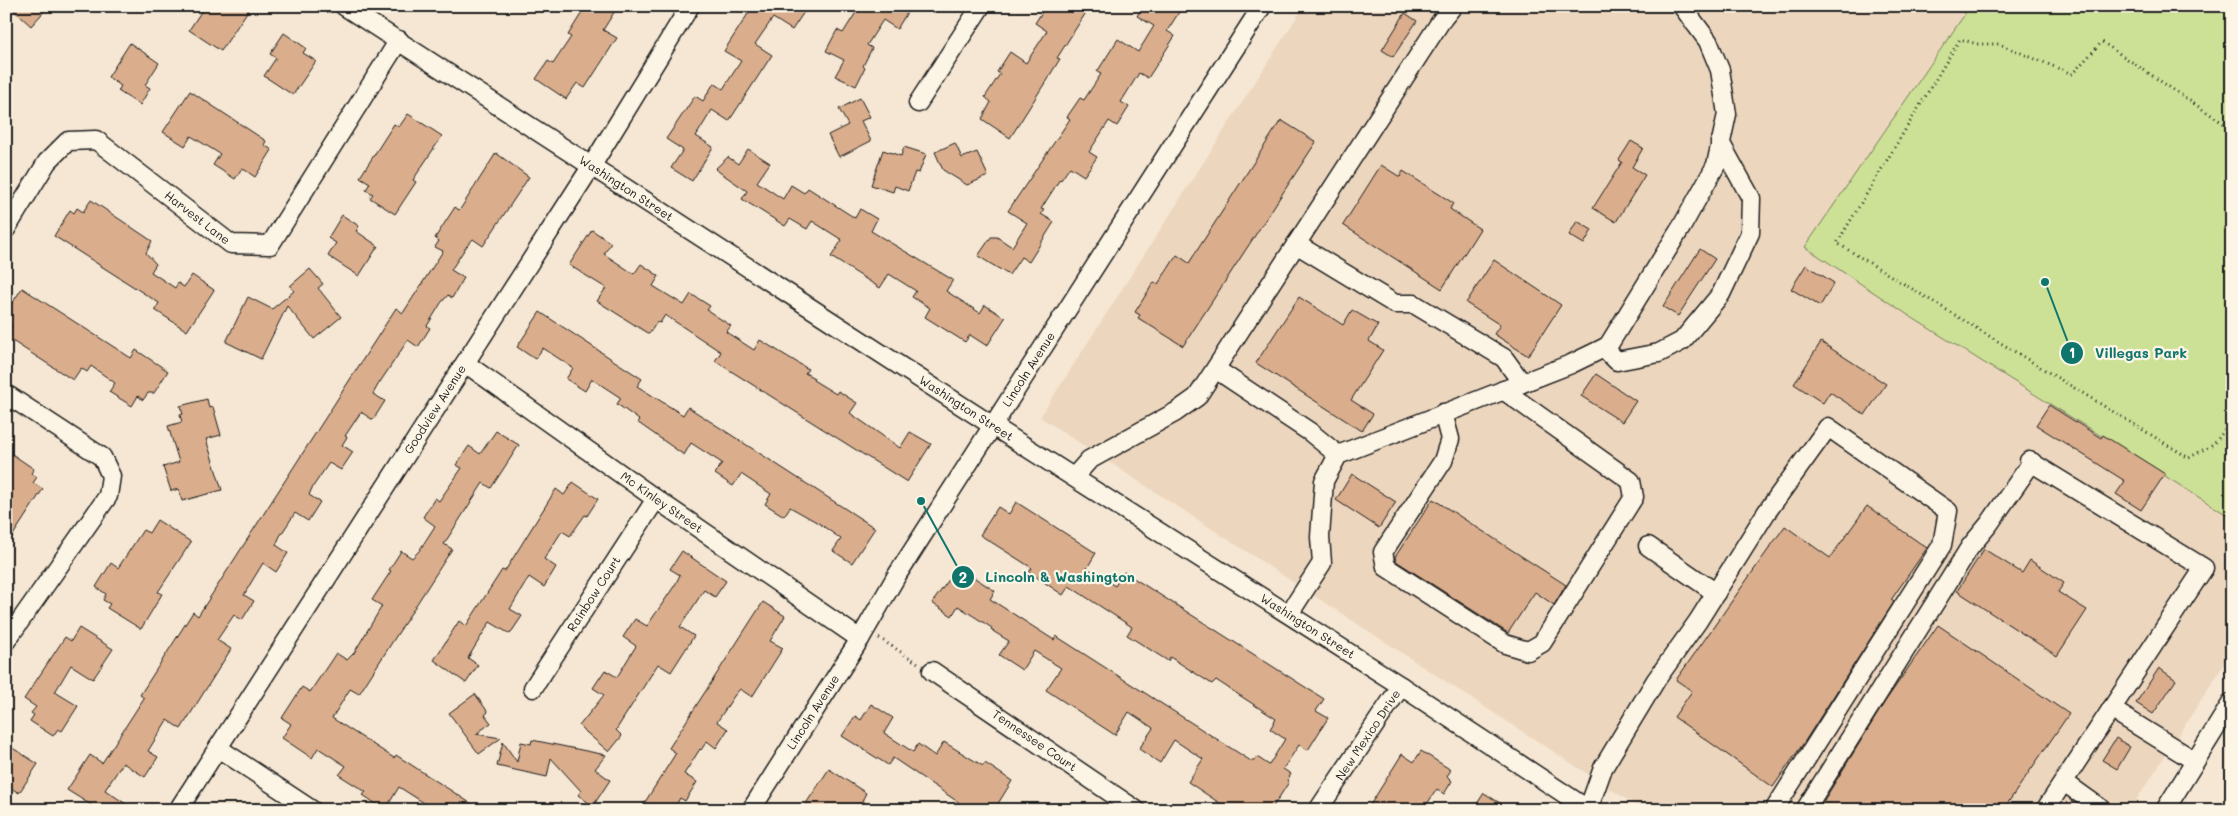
<svg xmlns="http://www.w3.org/2000/svg" width="2238" height="816" font-family="Mali,sans-serif">
  <rect width="100%" height="100%" fill="#f5e7d3"/>
  <filter id="ink" filterUnits="userSpaceOnUse"><feTurbulence type="fractalNoise" baseFrequency=".02" numOctaves="2"/><feDisplacementMap in="SourceGraphic" scale="10" xChannelSelector="R" yChannelSelector="G"/><feConvolveMatrix kernelMatrix="1 2 1 2 8 2 1 2 1" color-interpolation-filters="sRGB"/></filter>
  <g filter="url(#ink)">
    <path fill="#edd6be" d="M 1304,6 L 1954,6 L 1966,14 L 1806,247 L 2232,517 L 2232,652 L 2130,810 L 1643,810 L 1040,417 Z"/>
    <path fill="#cce196" stroke="#747e59" d="M 1954,6 L 2232,6 L 2232,518 L 1911,317 L 1805,247 L 1965,14 Z"/>
    <g fill="#daad8c" stroke="#1c1c1c">
      <path d="M 9,6 L 49,6 L 31,26 Z"/>
      <path d="M 205,6 L 251,6 L 221,51 L 189,30 Z"/>
      <path d="M 586,6 L 618,6 L 603,30 L 617,38 L 585,88 L 577,83 L 566,99 L 536,79 L 548,61 L 553,64 L 571,37 L 568,35 Z"/>
      <path d="M 753,6 L 808,6 L 792,30 L 773,18 L 755,44 L 772,55 L 729,121 L 712,110 L 696,136 L 713,147 L 692,181 L 671,168 L 683,150 L 666,139 L 695,96 L 703,101 L 714,83 L 723,89 L 741,61 L 724,51 Z"/>
      <path d="M 860,6 L 911,6 L 897,29 L 883,20 L 867,45 L 872,48 L 863,66 L 865,68 L 856,86 L 835,76 L 844,60 L 826,51 L 837,30 L 843,33 Z"/>
      <path d="M 1046,6 L 1078,6 L 1087,11 L 1057,58 L 1060,59 L 1010,138 L 982,119 L 991,102 L 985,97 L 1000,74 L 997,72 L 1010,52 L 1026,63 L 1047,31 L 1035,23 Z"/>
      <path d="M 1143,6 L 1183,6 L 1167,31 L 1175,36 L 1148,78 L 1139,73 L 1121,102 L 1129,107 L 1117,126 L 1109,121 L 1089,152 L 1097,157 L 1084,176 L 1070,167 L 1061,180 L 1060,179 L 1041,209 L 1044,210 L 1041,214 L 1054,222 L 1029,262 L 1021,257 L 1009,275 L 978,256 L 991,237 L 997,237 L 1012,247 L 1027,223 L 1008,211 L 1070,119 L 1067,117 L 1080,98 L 1084,100 L 1101,74 L 1097,72 L 1118,39 L 1138,52 L 1154,26 L 1137,16 Z"/>
      <path d="M 1405,13 L 1417,21 L 1393,57 L 1382,50 Z"/>
      <path d="M 284,33 L 306,48 L 303,53 L 316,61 L 293,95 L 264,76 L 276,58 L 270,54 Z"/>
      <path d="M 130,43 L 159,63 L 145,85 L 150,88 L 140,105 L 118,91 L 121,86 L 108,77 Z"/>
      <path d="M 190,91 L 266,141 L 264,145 L 272,150 L 255,177 L 242,168 L 235,179 L 213,165 L 220,154 L 191,136 L 185,146 L 163,132 Z"/>
      <path d="M 860,98 L 870,117 L 861,121 L 871,141 L 839,157 L 828,135 L 848,125 L 839,109 Z"/>
      <path d="M 408,114 L 442,136 L 413,180 L 416,182 L 395,214 L 370,198 L 373,194 L 366,190 L 370,183 L 360,177 L 394,124 L 399,127 Z"/>
      <path d="M 1281,120 L 1316,142 L 1183,346 L 1138,318 L 1140,315 L 1135,312 L 1154,282 L 1158,284 L 1177,255 L 1189,263 Z"/>
      <path d="M 1631,141 L 1643,148 L 1632,167 L 1645,175 L 1616,222 L 1593,208 L 1622,162 L 1619,160 Z"/>
      <path d="M 955,143 L 962,158 L 977,152 L 988,176 L 967,185 L 943,170 L 935,152 Z"/>
      <path d="M 904,147 L 926,154 L 919,173 L 915,172 L 908,191 L 895,186 L 893,192 L 871,185 L 883,150 L 901,156 Z"/>
      <path d="M 748,149 L 770,163 L 757,182 L 783,199 L 791,185 L 804,193 L 808,188 L 855,218 L 860,209 L 877,219 L 871,231 L 953,280 L 946,291 L 980,313 L 985,305 L 1005,318 L 987,346 L 970,335 L 965,342 L 925,317 L 930,308 L 912,297 L 916,291 L 889,274 L 880,288 L 831,257 L 842,240 L 812,221 L 807,229 L 790,219 L 785,226 L 742,199 L 747,191 L 715,169 L 728,157 L 738,164 Z"/>
      <path d="M 496,153 L 529,177 L 483,246 L 473,239 L 466,247 L 451,270 L 464,278 L 452,298 L 448,295 L 441,303 L 427,326 L 430,328 L 418,347 L 408,340 L 378,385 L 373,394 L 385,401 L 373,420 L 361,412 L 345,436 L 347,437 L 342,445 L 353,452 L 341,470 L 329,463 L 312,488 L 309,495 L 320,502 L 308,521 L 295,513 L 280,536 L 276,545 L 288,553 L 276,572 L 263,563 L 249,586 L 244,595 L 254,601 L 242,620 L 234,615 L 217,640 L 231,649 L 181,729 L 167,720 L 148,751 L 158,757 L 145,777 L 123,763 L 105,790 L 135,810 L 88,810 L 91,805 L 67,790 L 90,755 L 102,763 L 144,698 L 140,695 L 172,645 L 193,612 L 198,616 L 396,308 L 403,313 L 443,251 L 435,247 L 439,241 L 435,238 L 455,207 L 459,210 L 461,208 Z"/>
      <path d="M 1381,165 L 1400,177 L 1403,171 L 1453,203 L 1450,209 L 1480,229 L 1442,289 L 1343,225 Z"/>
      <path d="M 91,200 L 152,241 L 146,253 L 156,264 L 151,272 L 175,288 L 178,283 L 184,287 L 192,275 L 214,290 L 187,331 L 155,310 L 159,303 L 54,236 L 70,210 L 74,213 L 77,208 L 83,212 Z"/>
      <path d="M 342,215 L 359,226 L 356,231 L 378,246 L 359,276 L 328,256 L 336,243 L 328,238 Z"/>
      <path d="M 1577,221 L 1592,230 L 1584,244 L 1569,235 Z"/>
      <path d="M 592,230 L 611,243 L 604,254 L 634,274 L 641,264 L 659,276 L 653,286 L 684,305 L 691,294 L 710,306 L 707,310 L 731,326 L 726,332 L 754,350 L 760,340 L 808,369 L 805,373 L 814,378 L 813,380 L 836,394 L 838,391 L 857,403 L 850,413 L 900,448 L 910,432 L 931,444 L 907,482 L 715,361 L 721,352 L 665,315 L 660,323 L 657,322 L 649,334 L 597,301 L 606,288 L 569,265 Z"/>
      <path d="M 1700,249 L 1715,259 L 1678,316 L 1663,307 Z"/>
      <path d="M 1494,260 L 1561,305 L 1528,356 L 1494,334 L 1500,325 L 1466,303 Z"/>
      <path d="M 1806,265 L 1834,283 L 1820,306 L 1791,289 Z"/>
      <path d="M 310,269 L 323,284 L 318,288 L 341,317 L 314,339 L 287,306 L 261,359 L 226,342 L 248,297 L 272,309 L 294,291 L 290,286 Z"/>
      <path d="M 22,288 L 131,358 L 136,350 L 168,371 L 154,393 L 148,393 L 143,400 L 138,396 L 132,406 L 109,392 L 115,383 L 91,366 L 87,372 L 81,368 L 73,380 L 6,337 L 12,327 L 6,323 L 6,313 Z"/>
      <path d="M 1299,297 L 1343,325 L 1352,310 L 1378,325 L 1369,341 L 1383,350 L 1351,400 L 1373,414 L 1362,431 L 1256,363 Z"/>
      <path d="M 540,312 L 642,379 L 637,386 L 683,415 L 688,407 L 875,528 L 852,563 L 833,551 L 841,539 L 820,524 L 790,507 L 784,516 L 765,504 L 771,494 L 741,474 L 733,486 L 715,474 L 722,463 L 691,443 L 684,455 L 637,422 L 639,420 L 617,404 L 621,398 L 592,379 L 585,391 L 566,379 L 573,368 L 543,348 L 535,359 L 517,347 Z"/>
      <path d="M 1821,342 L 1886,384 L 1865,415 L 1830,392 L 1823,403 L 1794,384 Z"/>
      <path d="M 1596,374 L 1636,401 L 1622,422 L 1581,396 Z"/>
      <path d="M 207,399 L 209,408 L 213,407 L 221,435 L 206,439 L 222,490 L 182,501 L 179,489 L 171,491 L 163,467 L 179,462 L 168,426 L 182,422 L 180,415 L 183,414 L 180,406 Z"/>
      <path d="M 2049,405 L 2101,438 L 2103,435 L 2165,474 L 2141,510 L 2116,494 L 2125,481 L 2036,425 Z"/>
      <path d="M 496,431 L 519,445 L 491,488 L 483,483 L 444,544 L 452,549 L 359,694 L 350,689 L 332,718 L 394,758 L 396,755 L 481,810 L 435,810 L 399,787 L 385,810 L 363,795 L 366,792 L 339,775 L 346,766 L 318,748 L 312,758 L 282,738 L 291,724 L 282,718 L 302,687 L 310,692 L 336,653 L 347,660 L 354,653 L 382,606 L 372,600 L 391,571 L 389,570 L 401,551 L 412,558 L 419,551 L 435,526 L 423,517 L 435,498 L 439,501 L 462,468 L 456,465 L 469,446 L 480,454 Z"/>
      <path d="M 6,450 L 34,469 L 31,473 L 37,477 L 33,483 L 43,489 L 6,546 Z"/>
      <path d="M 1352,474 L 1396,502 L 1379,528 L 1336,500 Z"/>
      <path d="M 573,482 L 598,499 L 587,516 L 585,515 L 570,536 L 562,531 L 544,559 L 556,567 L 544,587 L 529,577 L 510,609 L 522,616 L 510,634 L 490,622 L 468,658 L 478,665 L 466,683 L 434,660 L 459,621 L 466,626 L 502,570 L 505,571 L 556,489 L 564,495 Z"/>
      <path d="M 1433,499 L 1566,585 L 1554,605 L 1535,592 L 1508,633 L 1396,561 L 1395,557 Z"/>
      <path d="M 1016,502 L 1096,553 L 1087,568 L 1115,586 L 1124,572 L 1324,699 L 1316,711 L 1328,718 L 1308,750 L 1299,745 L 1283,769 L 1291,774 L 1287,781 L 1289,782 L 1271,810 L 1230,810 L 1188,782 L 1203,759 L 1174,740 L 1160,763 L 1139,749 L 1153,728 L 1129,712 L 1115,735 L 1046,690 L 1061,668 L 1034,651 L 1022,670 L 999,655 L 1009,641 L 991,630 L 992,628 L 958,606 L 952,616 L 932,603 L 958,567 L 995,591 L 990,599 L 1054,640 L 1056,636 L 1251,761 L 1254,761 L 1257,757 L 1269,765 L 1285,739 L 1270,729 L 1276,719 L 1216,680 L 1212,684 L 1170,657 L 1168,661 L 1127,635 L 1132,627 L 1069,586 L 1063,595 L 1029,572 L 1032,568 L 980,535 L 998,507 L 1009,514 Z"/>
      <path d="M 1867,506 L 1927,548 L 1891,600 L 1894,602 L 1805,741 L 1773,787 L 1674,717 L 1692,691 L 1676,680 L 1785,526 L 1830,558 Z"/>
      <path d="M 157,520 L 191,542 L 158,592 L 162,594 L 141,629 L 107,608 L 110,604 L 103,600 L 106,594 L 96,587 L 111,563 L 118,568 L 143,530 L 149,533 Z"/>
      <path d="M 1984,549 L 2022,573 L 2030,560 L 2064,583 L 2058,592 L 2087,610 L 2057,656 L 1957,591 Z"/>
      <path d="M 682,551 L 726,581 L 715,597 L 704,590 L 680,627 L 694,636 L 671,672 L 658,664 L 616,730 L 622,736 L 609,752 L 579,726 L 604,695 L 593,688 L 605,670 L 617,677 L 636,646 L 623,637 L 635,619 L 647,626 L 675,585 L 680,575 L 670,569 Z"/>
      <path d="M 763,602 L 785,616 L 770,641 L 783,648 L 752,697 L 740,689 L 734,696 L 717,722 L 728,729 L 716,748 L 707,741 L 701,750 L 700,749 L 684,774 L 697,782 L 685,801 L 680,798 L 673,810 L 640,810 L 676,753 L 669,748 Z"/>
      <path d="M 1938,625 L 2069,714 L 2003,810 L 1818,810 L 1886,700 Z"/>
      <path d="M 79,628 L 113,649 L 93,679 L 71,665 L 55,692 L 78,706 L 62,731 L 58,729 L 53,736 L 30,721 L 34,715 L 31,713 L 36,707 L 24,699 L 65,637 L 71,641 Z"/>
      <path d="M 2159,668 L 2176,680 L 2153,714 L 2136,703 Z"/>
      <path d="M 475,694 L 488,712 L 485,715 L 491,723 L 476,734 L 501,738 L 479,754 L 449,713 Z"/>
      <path d="M 871,704 L 893,718 L 884,733 L 913,752 L 918,744 L 935,756 L 944,742 L 983,766 L 985,763 L 1012,781 L 994,810 L 970,810 L 893,758 L 888,765 L 842,736 L 855,716 L 861,720 Z"/>
      <path d="M 2116,738 L 2130,747 L 2117,769 L 2102,760 Z"/>
      <path d="M 532,740 L 606,755 L 595,769 L 610,780 L 593,806 L 578,795 L 581,791 L 551,758 L 547,777 L 497,766 L 503,742 L 517,762 L 521,742 L 531,744 Z"/>
      <path d="M 6,744 L 38,764 L 19,793 L 6,785 Z"/>
      <path d="M 1421,751 L 1451,770 L 1447,776 L 1452,781 L 1444,794 L 1437,789 L 1423,810 L 1367,810 L 1402,754 L 1414,762 Z"/>
      <path d="M 829,769 L 866,793 L 862,801 L 876,810 L 813,810 L 805,805 Z"/>
      <path d="M 1484,793 L 1511,810 L 1473,810 Z"/>
    </g>
    <g fill="none" stroke-linecap="round" stroke-linejoin="round">
      <defs>
        <g id="minor">
          <path id="s1" d="M 344,6 L 993,426 L 1401,686 L 1589,810"/>
          <path d="M 918,103 L 981,6"/>
          <path id="s2" d="M 6,229 L 47,162 L 68,141 L 96,140 L 231,244 L 270,245 L 399,40"/>
          <path d="M 1296,244 L 1395,304 L 1414,304 L 1504,358 L 1522,383"/>
          <path d="M 1604,348 L 1617,361 L 1659,353 L 1682,341 L 1721,294 L 1750,233 L 1751,198 L 1720,142"/>
          <path id="s3" d="M 465,363 L 656,499 L 860,639"/>
          <path d="M 1217,370 L 1310,432 L 1338,455"/>
          <path d="M 6,394 L 102,457 L 111,476 L 108,496 L 6,641"/>
          <path d="M 1443,413 L 1450,439 L 1443,461 L 1383,552 L 1386,567 L 1505,644 L 1528,651 L 1542,643 L 1634,497 L 1631,481 L 1503,390"/>
          <path d="M 2029,461 L 2204,568 L 2045,810"/>
          <path d="M 1074,477 L 1089,460 L 1176,412 L 1197,397 L 1441,21 L 1453,6"/>
          <path d="M 1648,546 L 1716,593"/>
          <path d="M 1289,614 L 1322,563 L 1320,537 L 1324,481 L 1338,455 L 1571,364 L 1608,346 L 1682,226 L 1716,165 L 1727,114 L 1720,70 L 1708,41 L 1682,6"/>
          <path id="s4" d="M 932,671 L 1136,810"/>
          <path id="s5" d="M 533,688 L 656,499"/>
          <path d="M 2111,709 L 2195,761"/>
          <path d="M 218,748 L 312,810"/>
          <path d="M 2064,782 L 2103,810"/>
          <path id="s6" d="M 178,810 L 591,167 L 690,6"/>
          <path id="s7" d="M 751,810 L 860,639 L 897,575 L 1262,6"/>
          <path id="s8" d="M 1318,810 L 1401,686"/>
          <path d="M 1588,810 L 1603,768 L 1656,680 L 1698,621 L 1766,513 L 1828,427 L 1948,511 L 1942,545 L 1774,810"/>
          <path d="M 1805,810 L 1970,547 L 1989,524 L 2032,462"/>
          <path d="M 2165,810 L 2232,702"/>
        </g>
      </defs>
      <use href="#minor" stroke="#1c1c1c" stroke-width="21"/>
      <g stroke="#1c1c1c" stroke-width="3" stroke-dasharray="1 4" stroke-linecap="butt">
        <path d="M 2232,129 L 2102,42 L 2072,74 L 1999,44 L 1977,44 L 1960,39 L 1837,243 L 2189,458 L 2215,443 L 2232,420"/>
        <path d="M 879,638 L 918,663"/>
      </g>
      <use href="#minor" stroke="#fcf5e5" stroke-width="18"/>
    </g>
  </g>
  <g text-anchor="middle" stroke-width="4.5" stroke-linejoin="round" paint-order="stroke">
    <g font-size="12" fill="#1c1c1c" stroke="#fcf5e5">
      <text dy="4" stroke="none"><textPath href="#s1" startOffset="336">Washington Street</textPath></text>
      <text dy="4" stroke="none"><textPath href="#s2" startOffset="264">Harvest Lane</textPath></text>
      <text dy="4" stroke="none"><textPath href="#s7" startOffset="521">Lincoln Avenue</textPath></text>
      <text dy="4" stroke="none"><textPath href="#s6" startOffset="476">Goodview Avenue</textPath></text>
      <text dy="4" stroke="none"><textPath href="#s1" startOffset="741">Washington Street</textPath></text>
      <text dy="4" stroke="none"><textPath href="#s3" startOffset="241">Mc Kinley Street</textPath></text>
      <text dy="4" stroke="none"><textPath href="#s5" startOffset="112">Rainbow Court</textPath></text>
      <text dy="4" stroke="none"><textPath href="#s1" startOffset="1146">Washington Street</textPath></text>
      <text dy="4" stroke="none"><textPath href="#s7" startOffset="116">Lincoln Avenue</textPath></text>
      <text dy="4" stroke="none"><textPath href="#s8" startOffset="90">New Mexico Drive</textPath></text>
      <text dy="4" stroke="none"><textPath href="#s4" startOffset="124">Tennessee Court</textPath></text>
    </g>
  </g>
  <path fill="none" stroke="#0f766e" stroke-width="2" d="M2045 282L2072 353M921 501L963 577"/>
  <g fill="#0f766e" stroke="#fcf5e5" stroke-width="2">
    <circle cx="2045" cy="282" r="5"/>
    <circle cx="921" cy="501" r="5"/>
    <circle cx="2072" cy="353" r="12"/>
    <circle cx="963" cy="577" r="12"/>
  </g>
  <g font-size="15" text-anchor="middle" font-weight="bold" fill="#fff">
    <text x="2072" y="358">1</text>
    <text x="963" y="583">2</text>
  </g>
  <g font-size="14" text-anchor="middle" font-weight="bold" fill="#0f766e" stroke="#fcf5e5" stroke-width="4.5" stroke-linejoin="round" paint-order="stroke">
    <text x="2141" y="358">Villegas Park</text>
    <text x="1060" y="582">Lincoln &amp; Washington</text>
  </g>
  <rect width="2238" height="816" fill="none" stroke="#fcf5e5" stroke-width="25"/>
  <rect x="12" y="12" width="2213" height="791" fill="none" stroke="#1c1c1c" stroke-width="2" filter="url(#ink)"/>
</svg>
